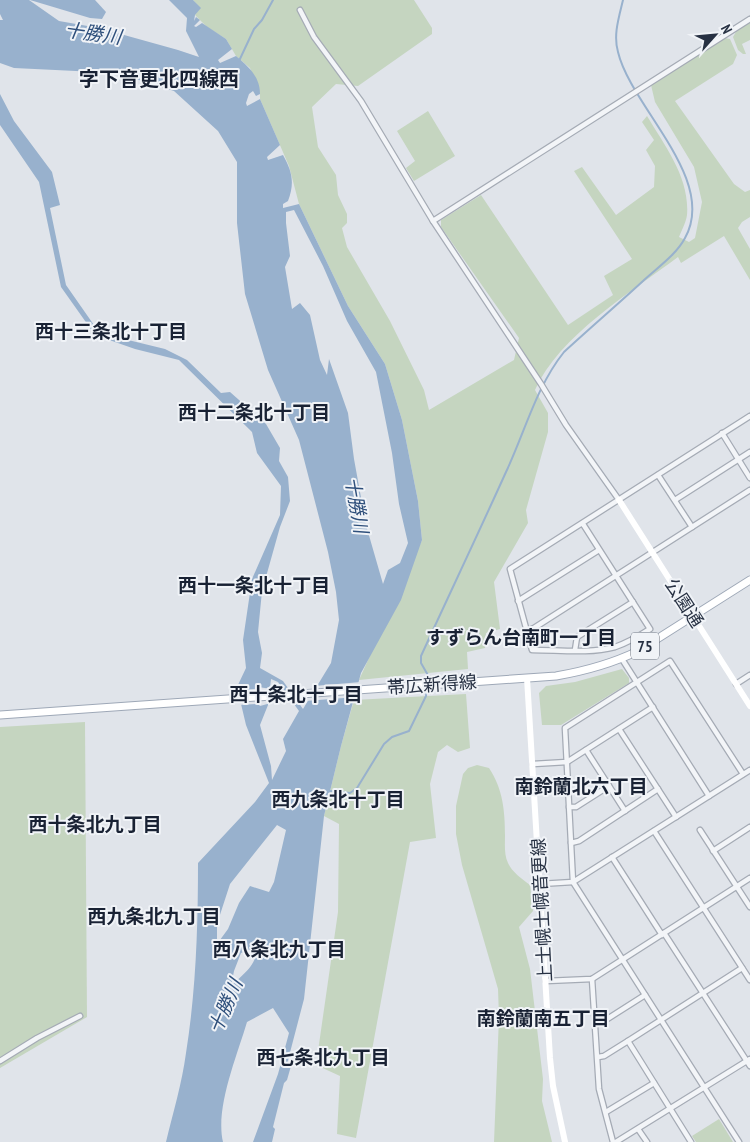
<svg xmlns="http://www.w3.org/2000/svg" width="750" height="1142" font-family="'PT Sans Narrow','Noto Sans JP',sans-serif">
  <rect width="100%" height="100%" fill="#e0e4ea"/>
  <g fill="#c5d5c0">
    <path d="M 193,0 L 414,0 L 432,28 L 432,34 L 358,86 L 336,84 L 312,107 L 318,147 L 336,175 L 338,195 L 347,214 L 347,223 L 342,228 L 347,247 L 390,321 L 424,390 L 429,410 L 514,360 L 519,338 L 441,227 L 441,220 L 481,195 L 568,325 L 613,295 L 604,276 L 632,259 L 574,171 L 582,167 L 616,215 L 654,187 L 655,166 L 646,150 L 654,140 L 642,122 L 647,116 C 665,146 690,178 687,215 C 686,222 682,230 679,237 L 689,242 L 695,238 L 702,202 L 694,167 L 655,102 L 651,85 L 725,38 L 730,39 L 737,55 L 733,64 L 675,101 L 734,184 L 745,192 L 750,190 L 750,217 L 742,222 L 738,228 L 750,249 L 750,280 L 724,236 L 681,263 L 678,257 C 631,292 559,336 535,390 L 548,413 L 548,432 L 526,510 L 528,523 L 494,582 L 500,629 L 486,633 L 485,648 L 467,652 L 468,669 L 359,680 L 422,540 L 418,501 L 402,420 L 385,364 L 348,306 L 299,204 L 289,166 L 260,99 L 260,94 L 250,68 L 236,56 L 226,39 L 207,27 L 195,15 L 200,8 Z"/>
    <path d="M 750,21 L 750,40 L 742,44 L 746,54 L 743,54 L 738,50 L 733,37 L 737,30 Z"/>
    <path d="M 428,111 L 455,156 L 414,181 L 406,168 L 415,161 L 397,131 Z"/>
    <path d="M 622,669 L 629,678 L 629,683 L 561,725 L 542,725 L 539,693 L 546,686 L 575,682 Z"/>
    <path d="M 466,694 L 470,748 L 458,752 L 447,745 L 438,752 L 430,784 L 436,838 L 410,842 L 356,1138 L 337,1134 L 340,1076 L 316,1065 L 338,912 L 339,824 L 324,816 L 341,746 L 354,700 Z"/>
    <path d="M 85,722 L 87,1017 L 0,1068 L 0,727 Z"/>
    <path d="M 477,765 L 489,768 C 503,789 505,811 505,836 C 505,844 504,855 508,863 C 512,872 522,879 530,885 L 533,911 L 519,927 L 530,969 L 543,1079 L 542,1101 L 552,1142 L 494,1142 L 499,1017 L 498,989 L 462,865 L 456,834 L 456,806 L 463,774 L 468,768 Z"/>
    <path d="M 719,1119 L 733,1142 L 696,1142 L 692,1136 Z"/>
  </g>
  <g fill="#98b1cd" fill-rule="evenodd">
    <path d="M 0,0 L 29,0 L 59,21 L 99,28 L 178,50 L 199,57 L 186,31 L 187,18 L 169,0 L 193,0 L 201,8 L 195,15 L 194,21 L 196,17 L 200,20 L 194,26 L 196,27 L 202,23 L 226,39 L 232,49 L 218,60 L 220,63 L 236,56 C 249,67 260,77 260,94 L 256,96 L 253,91 L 249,94 L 246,103 L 247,106 L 260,99 L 280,145 L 267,157 L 268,160 L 283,155 C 292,171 295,183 288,201 L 283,204 L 283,208 L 299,204 L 348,306 L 385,364 L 402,420 L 418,501 L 422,540 L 401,600 L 361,673 L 341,746 L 324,816 L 304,999 L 287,1064 L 291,1066 L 287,1080 L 284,1083 L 273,1127 L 275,1129 L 272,1142 L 253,1142 L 278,1074 L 289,1033 L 273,1008 L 247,1022 C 237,1056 215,1108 223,1142 L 166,1142 C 173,1113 182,1083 186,1053 C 196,990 198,927 198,863 L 255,802 L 269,783 L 246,725 L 237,687 L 246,668 L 243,640 L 252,579 L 280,515 L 281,486 L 257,453 L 252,432 L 179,360 L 135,349 L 95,335 L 61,287 L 39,182 L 0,125 L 0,94 L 14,121 L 52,172 L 60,205 L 50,208 L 66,285 L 96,328 L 124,339 L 165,349 L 187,360 L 221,393 L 230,392 L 266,424 L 280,448 L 279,461 L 288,477 L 290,501 L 280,527 L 262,591 L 258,632 L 262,653 L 260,668 L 283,681 L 303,709 L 331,663 L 339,620 L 336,592 L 328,552 L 299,440 L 268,370 L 245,294 L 237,223 L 237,162 L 218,131 L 174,91 L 117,73 L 14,68 L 0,63 L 0,20 L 3,20 L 0,14 ZM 294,210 L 323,266 L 347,321 L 376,372 L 392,453 L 399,504 L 408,543 L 400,563 L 388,570 L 383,584 L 366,525 L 354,459 L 348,413 L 329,359 L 327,375 L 320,360 L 310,315 L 300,303 L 292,309 L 285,267 L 290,256 L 286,223 L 286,212 ZM 271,679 L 278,682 L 299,711 L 283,739 L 286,751 L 272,780 L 271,766 L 260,725 L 268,705 ZM 277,825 L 286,830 L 274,882 L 269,892 L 250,886 L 239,903 L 228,929 L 217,944 L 217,924 L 230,884 ZM 255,948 C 260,963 241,976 231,986 L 234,971 L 241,953 Z"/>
    <path d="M 30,0 L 95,0 L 106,12 L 102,19 L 90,18 Z"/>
  </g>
  <g fill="#e0e4ea">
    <path d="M 361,682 L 357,697 L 305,701 L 314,686 Z"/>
    <path d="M 258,687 L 272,689 L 271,703 L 260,706 L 258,704 L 239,705 L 235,691 L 257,689 Z"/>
  </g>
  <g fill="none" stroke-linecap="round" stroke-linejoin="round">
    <g stroke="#98b1cd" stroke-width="2">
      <path d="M 239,61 L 254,29 L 262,20 L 273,0"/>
      <path d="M 428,682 L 429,677 L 421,663 L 421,656 C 449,595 478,534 506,472 C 525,432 536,387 564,352 C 590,328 617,305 643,281 C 657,268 676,255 685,238 C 718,179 631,107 618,52 C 613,35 619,17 623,0"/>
      <path d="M 330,791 L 350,793 L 357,788 L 384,744 L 392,737 L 409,731 L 426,696 L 427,686"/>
    </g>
    <defs>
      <g id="street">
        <path d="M 300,10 L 314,37 L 361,101 L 433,221 L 541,384 L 566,425 L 619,500"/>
        <path d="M 433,221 L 750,19"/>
        <path d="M 722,433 L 750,478"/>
        <path d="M 658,475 L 692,527"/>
        <path d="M 675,500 L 750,452"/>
        <path d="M 583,524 L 650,629 C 639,636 627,643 615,647 C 589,654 559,650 532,650 L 510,569 L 750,416"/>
        <path d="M 518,601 L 599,550"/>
        <path d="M 527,631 L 534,628 L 750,490"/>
        <path d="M 575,650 L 577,637 L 633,602"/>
        <path d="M 622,659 L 709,796"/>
        <path d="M 736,684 L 750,675"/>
        <path d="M 619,729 L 676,817"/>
        <path d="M 586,750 L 625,811"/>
        <path d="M 533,764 L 567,762 L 653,707"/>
        <path d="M 569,807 L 576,807 L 609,786"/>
        <path d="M 700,830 L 750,907"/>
        <path d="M 654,831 L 750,980"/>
        <path d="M 571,843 L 579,841 L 658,789"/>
        <path d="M 713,851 L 750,827"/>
        <path d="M 612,857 L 662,935"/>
        <path d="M 540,884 L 573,882 L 750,770"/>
        <path d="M 664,933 L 750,1066"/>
        <path d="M 592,979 L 599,1089 L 613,1142"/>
        <path d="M 546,981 L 592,979 L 750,878"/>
        <path d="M 595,1024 L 601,1023 L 645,995"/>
        <path d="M 628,1041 L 691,1142"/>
        <path d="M 598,1057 L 604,1056 L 628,1041 L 742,968"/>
        <path d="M 0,1061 L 37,1038 L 80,1016"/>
        <path d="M 606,1112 L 654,1083"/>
        <path d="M 638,1129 L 647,1142"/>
        <path d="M 616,1142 L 750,1059"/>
        <path d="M 739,1142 L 573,882 L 565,728 L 670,661 L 743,774"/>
      </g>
      <path id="primary" d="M 0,715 L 556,676 C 585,671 611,664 638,651 L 750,580"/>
    </defs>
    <use href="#street" stroke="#a5abb5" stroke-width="7"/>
    <use href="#primary" stroke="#9ea8b7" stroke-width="9"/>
    <use href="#street" stroke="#f3f5f8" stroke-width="4.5"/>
    <g stroke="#fff" stroke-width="6">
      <path d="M 619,500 L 750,706"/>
      <path d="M 527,678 L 550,1058 L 553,1086 L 565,1142"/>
    </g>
    <use href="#primary" stroke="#fff" stroke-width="7"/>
  </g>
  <g text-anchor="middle" stroke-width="4" stroke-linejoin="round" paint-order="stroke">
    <rect fill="#f0f3f7" stroke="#636b79" stroke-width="1" x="631" y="632.5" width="28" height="27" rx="4"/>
    <g font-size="16" font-weight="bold" fill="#273143">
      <text x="645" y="652">75</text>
    </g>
    <g font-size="18" fill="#273143" stroke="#f0f3f7">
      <text transform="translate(684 603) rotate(57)" y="6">公園通</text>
      <text transform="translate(432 685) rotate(-4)" y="6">帯広新得線</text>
      <text transform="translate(542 910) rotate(-93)" y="6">上士幌士幌音更線</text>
    </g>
    <g font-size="19" font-style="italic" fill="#2e4f7b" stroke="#f0f3f7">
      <text transform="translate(93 33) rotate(8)" y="7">十勝川</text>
      <text transform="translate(357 505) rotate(80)" y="7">十勝川</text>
      <text transform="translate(225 1006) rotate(-67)" y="7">十勝川</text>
    </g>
    <g font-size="19" font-weight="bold" fill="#192234" stroke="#f0f3f7">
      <text x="111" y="338">西十三条北十丁目</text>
      <text x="254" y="419">西十二条北十丁目</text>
      <text x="254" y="592">西十一条北十丁目</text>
      <text x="521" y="644">すずらん台南町一丁目</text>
      <text x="296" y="701">西十条北十丁目</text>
      <text x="581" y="793">南鈴蘭北六丁目</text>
      <text x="338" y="806">西九条北十丁目</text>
      <text x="95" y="831">西十条北九丁目</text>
      <text x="154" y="923">西九条北九丁目</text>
      <text x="279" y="956">西八条北九丁目</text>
      <text x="543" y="1025">南鈴蘭南五丁目</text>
      <text x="323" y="1064">西七条北九丁目</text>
    </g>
    <g font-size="20" font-weight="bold" fill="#192234" stroke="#f0f3f7">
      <text x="159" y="86">字下音更北四線西</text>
    </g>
  </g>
  <g transform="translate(715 35) rotate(63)" stroke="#f0f3f7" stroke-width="4" paint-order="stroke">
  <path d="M0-4L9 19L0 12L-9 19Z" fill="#273143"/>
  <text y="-8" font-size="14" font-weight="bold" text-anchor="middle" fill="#273143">N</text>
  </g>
</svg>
